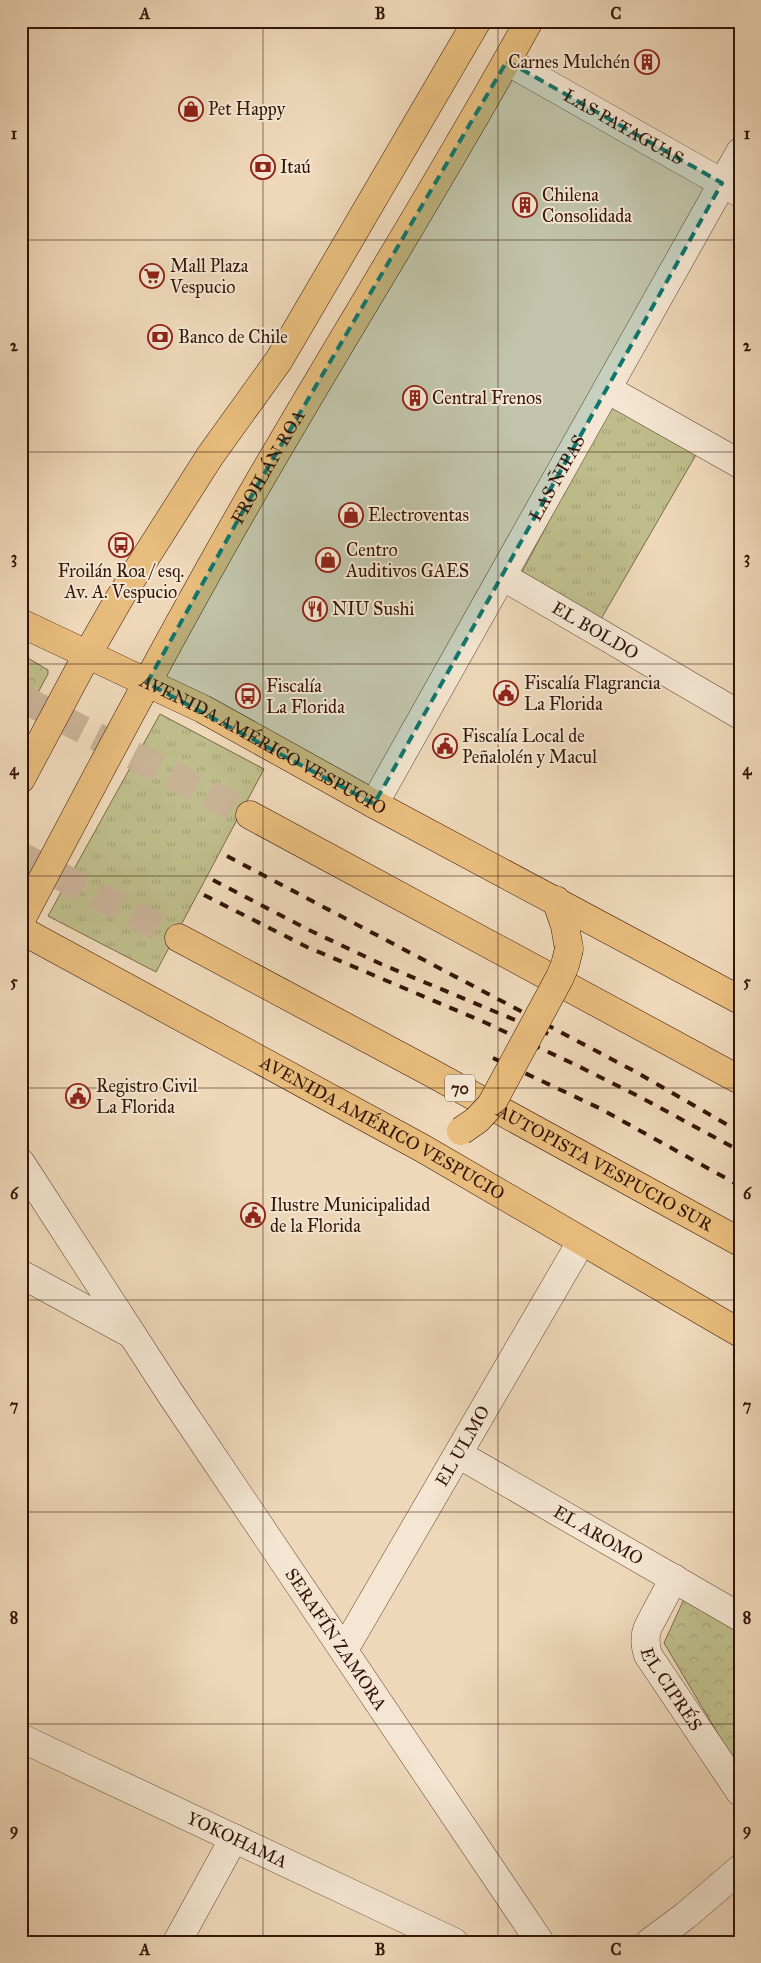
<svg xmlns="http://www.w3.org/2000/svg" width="761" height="1963" font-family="'IM FELL Great Primer',serif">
  <defs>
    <pattern id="grass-tufts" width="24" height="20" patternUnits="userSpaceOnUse" patternTransform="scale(1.25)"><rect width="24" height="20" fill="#bebd8b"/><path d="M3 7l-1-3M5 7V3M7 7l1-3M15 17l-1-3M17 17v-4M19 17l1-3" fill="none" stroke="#a4a276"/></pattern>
    <pattern id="forest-crowns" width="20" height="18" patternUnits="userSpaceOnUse" patternTransform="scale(1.25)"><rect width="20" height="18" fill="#bebd8b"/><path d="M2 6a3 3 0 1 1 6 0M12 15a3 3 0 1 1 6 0" fill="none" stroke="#a4a276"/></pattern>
  </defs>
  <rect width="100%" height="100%" fill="#eed8b9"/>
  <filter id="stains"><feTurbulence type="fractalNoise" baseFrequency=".004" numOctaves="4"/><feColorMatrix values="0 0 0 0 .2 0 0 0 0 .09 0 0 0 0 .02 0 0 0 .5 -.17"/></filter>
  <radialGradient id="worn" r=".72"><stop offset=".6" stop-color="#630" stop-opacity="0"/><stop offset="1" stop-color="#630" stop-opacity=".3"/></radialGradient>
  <g fill="url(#grass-tufts)" stroke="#79694a">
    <path d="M 612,402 L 697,453 L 601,619 L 522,572 Z"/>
    <path d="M 160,714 L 264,769 L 156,972 L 48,916 Z"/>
  </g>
  <g fill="url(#forest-crowns)" stroke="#79694a">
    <path d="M 21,654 L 48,670 L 48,674 L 21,724 Z"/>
    <path d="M 684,1599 L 740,1632 L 740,1771 L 664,1643 Z"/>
  </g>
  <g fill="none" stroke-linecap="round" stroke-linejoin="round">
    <g stroke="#c9b196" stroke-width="28" stroke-dasharray="28 14" stroke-linecap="butt">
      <path d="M 21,698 L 250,815"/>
      <path d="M 21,856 L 179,938"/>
    </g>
    <defs>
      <g id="minor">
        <path id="s1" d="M 507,61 L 740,193"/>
        <path d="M 607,389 L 740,464"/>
        <path id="s2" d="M 502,576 L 740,715"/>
        <path id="s3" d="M 374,804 L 740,152"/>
        <path id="s4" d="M 21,1163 L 170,1393 L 540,1942"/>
        <path d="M 21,1274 L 131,1334"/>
        <path id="s5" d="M 458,1454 L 740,1617"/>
        <path id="s6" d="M 674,1578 L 648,1627 C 644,1637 645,1645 648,1655 L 740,1792"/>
        <path id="s7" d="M 344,1650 L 581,1242"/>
        <path id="s8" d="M 21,1738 L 454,1942"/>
        <path d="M 177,1942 L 234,1838"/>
        <path d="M 650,1942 L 685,1916 L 740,1869"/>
      </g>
      <g id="major">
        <path id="s9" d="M 21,623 L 203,709 L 374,804 L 740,1000"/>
        <path d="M 21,779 L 87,655 L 119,599 L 210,456 L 279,360 L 477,21"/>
        <path d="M 556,900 L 565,926 L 569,949"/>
        <path id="s10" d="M 21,920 C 98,774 174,629 256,487 C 346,331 442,179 529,21"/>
        <path id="s11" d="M 21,930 L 422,1148 L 740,1333"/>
      </g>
      <g id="highway">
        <path d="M 250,815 L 740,1080"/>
        <path id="s12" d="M 179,938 L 428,1071 L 740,1242"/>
      </g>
    </defs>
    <use href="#minor" stroke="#624634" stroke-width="29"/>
    <use href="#major" stroke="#341508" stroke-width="29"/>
    <use href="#highway" stroke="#341508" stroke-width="29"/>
    <use href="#minor" stroke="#f4e6d2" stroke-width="28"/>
    <use href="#major" stroke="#e7bc7c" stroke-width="28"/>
    <use href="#highway" stroke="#e7bc7c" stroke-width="28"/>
    <g stroke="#341508" stroke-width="4" stroke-dasharray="9 9" stroke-linecap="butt">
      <path d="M 227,856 L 636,1072 L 740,1132"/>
      <path d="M 213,880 L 309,930 L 381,964 L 551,1035"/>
      <path d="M 204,895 L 307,947 L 484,1022 L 576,1065 L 640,1097 L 740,1151"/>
      <path d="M 493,1058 L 599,1108 L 740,1186"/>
    </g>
    <defs>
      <path id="major-bridge" d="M 461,1131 L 477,1120 L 491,1105 L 560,977 L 565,965 L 569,949"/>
    </defs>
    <use href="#major-bridge" stroke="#341508" stroke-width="29" stroke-linecap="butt"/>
    <use href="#major-bridge" stroke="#e7bc7c" stroke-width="28"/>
  </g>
  <path fill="#0f766e" fill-opacity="0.2" stroke="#0f766e" stroke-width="4" stroke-dasharray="10 6" stroke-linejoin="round" d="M 507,61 L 722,183 L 374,804 L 147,683 L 257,486 Z"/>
  <path fill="none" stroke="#341508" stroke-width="1" stroke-opacity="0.55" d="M 263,21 L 263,1942M 498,21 L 498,1942M 21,240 L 740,240M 21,452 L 740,452M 21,664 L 740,664M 21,876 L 740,876M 21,1088 L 740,1088M 21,1300 L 740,1300M 21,1512 L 740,1512M 21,1724 L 740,1724"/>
  <defs>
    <symbol id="building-ring" viewBox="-11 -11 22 22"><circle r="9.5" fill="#f4e6d2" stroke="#8f2418" stroke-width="1.5"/><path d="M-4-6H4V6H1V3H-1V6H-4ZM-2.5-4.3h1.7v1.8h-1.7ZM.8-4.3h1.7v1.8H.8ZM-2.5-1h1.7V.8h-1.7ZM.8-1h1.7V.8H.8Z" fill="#8f2418"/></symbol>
    <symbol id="shop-ring" viewBox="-11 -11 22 22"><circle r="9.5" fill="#f4e6d2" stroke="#8f2418" stroke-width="1.5"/><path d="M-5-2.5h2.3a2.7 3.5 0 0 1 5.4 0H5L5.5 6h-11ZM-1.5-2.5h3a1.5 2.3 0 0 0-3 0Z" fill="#8f2418"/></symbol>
    <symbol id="bank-ring" viewBox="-11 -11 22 22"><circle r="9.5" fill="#f4e6d2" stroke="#8f2418" stroke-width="1.5"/><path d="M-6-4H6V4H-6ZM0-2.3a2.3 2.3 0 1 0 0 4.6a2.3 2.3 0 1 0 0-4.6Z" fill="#8f2418"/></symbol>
    <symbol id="supermarket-ring" viewBox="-11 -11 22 22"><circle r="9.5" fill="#f4e6d2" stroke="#8f2418" stroke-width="1.5"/><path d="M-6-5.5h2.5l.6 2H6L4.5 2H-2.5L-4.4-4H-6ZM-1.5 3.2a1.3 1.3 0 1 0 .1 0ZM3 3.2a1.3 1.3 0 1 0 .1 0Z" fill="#8f2418"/></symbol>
    <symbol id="bus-ring" viewBox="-11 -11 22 22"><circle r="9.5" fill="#f4e6d2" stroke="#8f2418" stroke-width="1.5"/><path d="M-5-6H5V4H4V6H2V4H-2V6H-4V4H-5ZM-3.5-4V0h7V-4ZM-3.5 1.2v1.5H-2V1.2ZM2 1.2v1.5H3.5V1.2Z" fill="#8f2418"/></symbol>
    <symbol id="restaurant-ring" viewBox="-11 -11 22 22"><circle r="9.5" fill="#f4e6d2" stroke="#8f2418" stroke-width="1.5"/><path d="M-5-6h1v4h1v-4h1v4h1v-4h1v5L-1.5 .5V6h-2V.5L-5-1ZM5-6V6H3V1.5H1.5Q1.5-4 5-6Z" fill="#8f2418"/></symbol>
    <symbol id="civic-ring" viewBox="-11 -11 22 22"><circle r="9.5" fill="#f4e6d2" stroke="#8f2418" stroke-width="1.5"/><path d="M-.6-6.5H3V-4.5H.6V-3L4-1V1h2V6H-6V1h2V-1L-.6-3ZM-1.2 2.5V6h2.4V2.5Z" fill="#8f2418"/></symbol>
  </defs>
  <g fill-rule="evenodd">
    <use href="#building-ring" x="633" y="48" width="28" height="28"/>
    <use href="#shop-ring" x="177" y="95" width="28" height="28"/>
    <use href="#bank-ring" x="249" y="153" width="28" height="28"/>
    <use href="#building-ring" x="511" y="191" width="28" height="28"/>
    <use href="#supermarket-ring" x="138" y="262" width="28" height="28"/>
    <use href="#bank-ring" x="146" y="323" width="28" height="28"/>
    <use href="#building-ring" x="401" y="384" width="28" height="28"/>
    <use href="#shop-ring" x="337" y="501" width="28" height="28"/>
    <use href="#bus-ring" x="107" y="531" width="28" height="28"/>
    <use href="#shop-ring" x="314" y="546" width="28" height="28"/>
    <use href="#restaurant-ring" x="301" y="595" width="28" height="28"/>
    <use href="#civic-ring" x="492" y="679" width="28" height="28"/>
    <use href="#bus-ring" x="234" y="682" width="28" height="28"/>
    <use href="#civic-ring" x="431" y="732" width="28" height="28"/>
    <use href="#civic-ring" x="64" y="1082" width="28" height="28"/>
    <use href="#civic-ring" x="239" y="1201" width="28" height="28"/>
  </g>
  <g text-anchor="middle" stroke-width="4" stroke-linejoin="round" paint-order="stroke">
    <rect fill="#f4e6d2" stroke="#6e5445" stroke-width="1" x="445" y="1074.5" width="30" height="27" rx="4"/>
    <g font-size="16" font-weight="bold" fill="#341508">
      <text x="460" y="1094">70</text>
    </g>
    <g font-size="18" fill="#341508" stroke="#f4e6d2" text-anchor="start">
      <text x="630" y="68" text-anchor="end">Carnes Mulchén</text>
      <text x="208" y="115">Pet Happy</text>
      <text x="280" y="173">Itaú</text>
      <text x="542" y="201">Chilena<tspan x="542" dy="21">Consolidada</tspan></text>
      <text x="170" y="272">Mall Plaza<tspan x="170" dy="21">Vespucio</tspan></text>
      <text x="178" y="343">Banco de Chile</text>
      <text x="432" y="404">Central Frenos</text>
      <text x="368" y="521">Electroventas</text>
      <text x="346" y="556">Centro<tspan x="346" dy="21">Auditivos GAES</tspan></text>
      <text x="121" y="577" text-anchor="middle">Froilán Roa / esq.<tspan x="121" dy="21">Av. A. Vespucio</tspan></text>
      <text x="332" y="615">NIU Sushi</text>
      <text x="524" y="689">Fiscalía Flagrancia<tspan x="524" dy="21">La Florida</tspan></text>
      <text x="266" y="692">Fiscalía<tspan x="266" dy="21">La Florida</tspan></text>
      <text x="462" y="742">Fiscalía Local de<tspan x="462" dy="21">Peñalolén y Macul</tspan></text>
      <text x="96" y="1092">Registro Civil<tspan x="96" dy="21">La Florida</tspan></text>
      <text x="270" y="1211">Ilustre Municipalidad<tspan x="270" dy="21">de la Florida</tspan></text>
    </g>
    <g font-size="18" fill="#341508" stroke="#f4e6d2">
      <text dy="6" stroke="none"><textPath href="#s1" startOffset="134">LAS PATAGUAS</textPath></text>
      <text dy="6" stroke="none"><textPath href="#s10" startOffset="516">FROILÁN ROA</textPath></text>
      <text dy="6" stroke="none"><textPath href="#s3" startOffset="374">LAS ÑIPAS</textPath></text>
      <text dy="6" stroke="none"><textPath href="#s2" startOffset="108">EL BOLDO</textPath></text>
      <text dy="6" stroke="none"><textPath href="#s9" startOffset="271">AVENIDA AMÉRICO VESPUCIO</textPath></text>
      <text dy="6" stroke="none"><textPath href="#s11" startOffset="412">AVENIDA AMÉRICO VESPUCIO</textPath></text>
      <text dy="6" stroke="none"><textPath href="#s12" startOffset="484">AUTOPISTA VESPUCIO SUR</textPath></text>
      <text dy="6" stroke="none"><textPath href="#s7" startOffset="236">EL ULMO</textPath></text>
      <text dy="6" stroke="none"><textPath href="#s5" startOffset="162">EL AROMO</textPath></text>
      <text dy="6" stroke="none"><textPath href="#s4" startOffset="571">SERAFÍN ZAMORA</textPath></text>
      <text dy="6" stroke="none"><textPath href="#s6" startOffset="125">EL CIPRÉS</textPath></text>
      <text dy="6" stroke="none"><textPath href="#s8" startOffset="239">YOKOHAMA</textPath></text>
    </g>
  </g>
  <rect width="761" height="1963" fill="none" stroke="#eed8b9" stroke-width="55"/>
  <rect x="28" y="28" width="706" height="1908" fill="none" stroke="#341508" stroke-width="2"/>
  <g font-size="16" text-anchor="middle" font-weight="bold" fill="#341508">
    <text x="145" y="19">A</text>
    <text x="380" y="19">B</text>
    <text x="616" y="19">C</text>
    <text x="14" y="139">1</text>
    <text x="747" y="139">1</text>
    <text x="14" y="351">2</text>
    <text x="747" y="351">2</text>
    <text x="14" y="563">3</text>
    <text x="747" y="563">3</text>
    <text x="14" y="775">4</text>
    <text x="747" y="775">4</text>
    <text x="14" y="987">5</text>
    <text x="747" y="987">5</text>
    <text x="14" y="1199">6</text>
    <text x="747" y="1199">6</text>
    <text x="14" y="1411">7</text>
    <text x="747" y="1411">7</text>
    <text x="14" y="1623">8</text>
    <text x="747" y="1623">8</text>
    <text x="14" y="1835">9</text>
    <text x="747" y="1835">9</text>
    <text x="145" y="1955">A</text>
    <text x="380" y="1955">B</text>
    <text x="616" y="1955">C</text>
  </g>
  <rect width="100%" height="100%" filter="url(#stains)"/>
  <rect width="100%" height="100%" fill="url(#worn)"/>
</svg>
